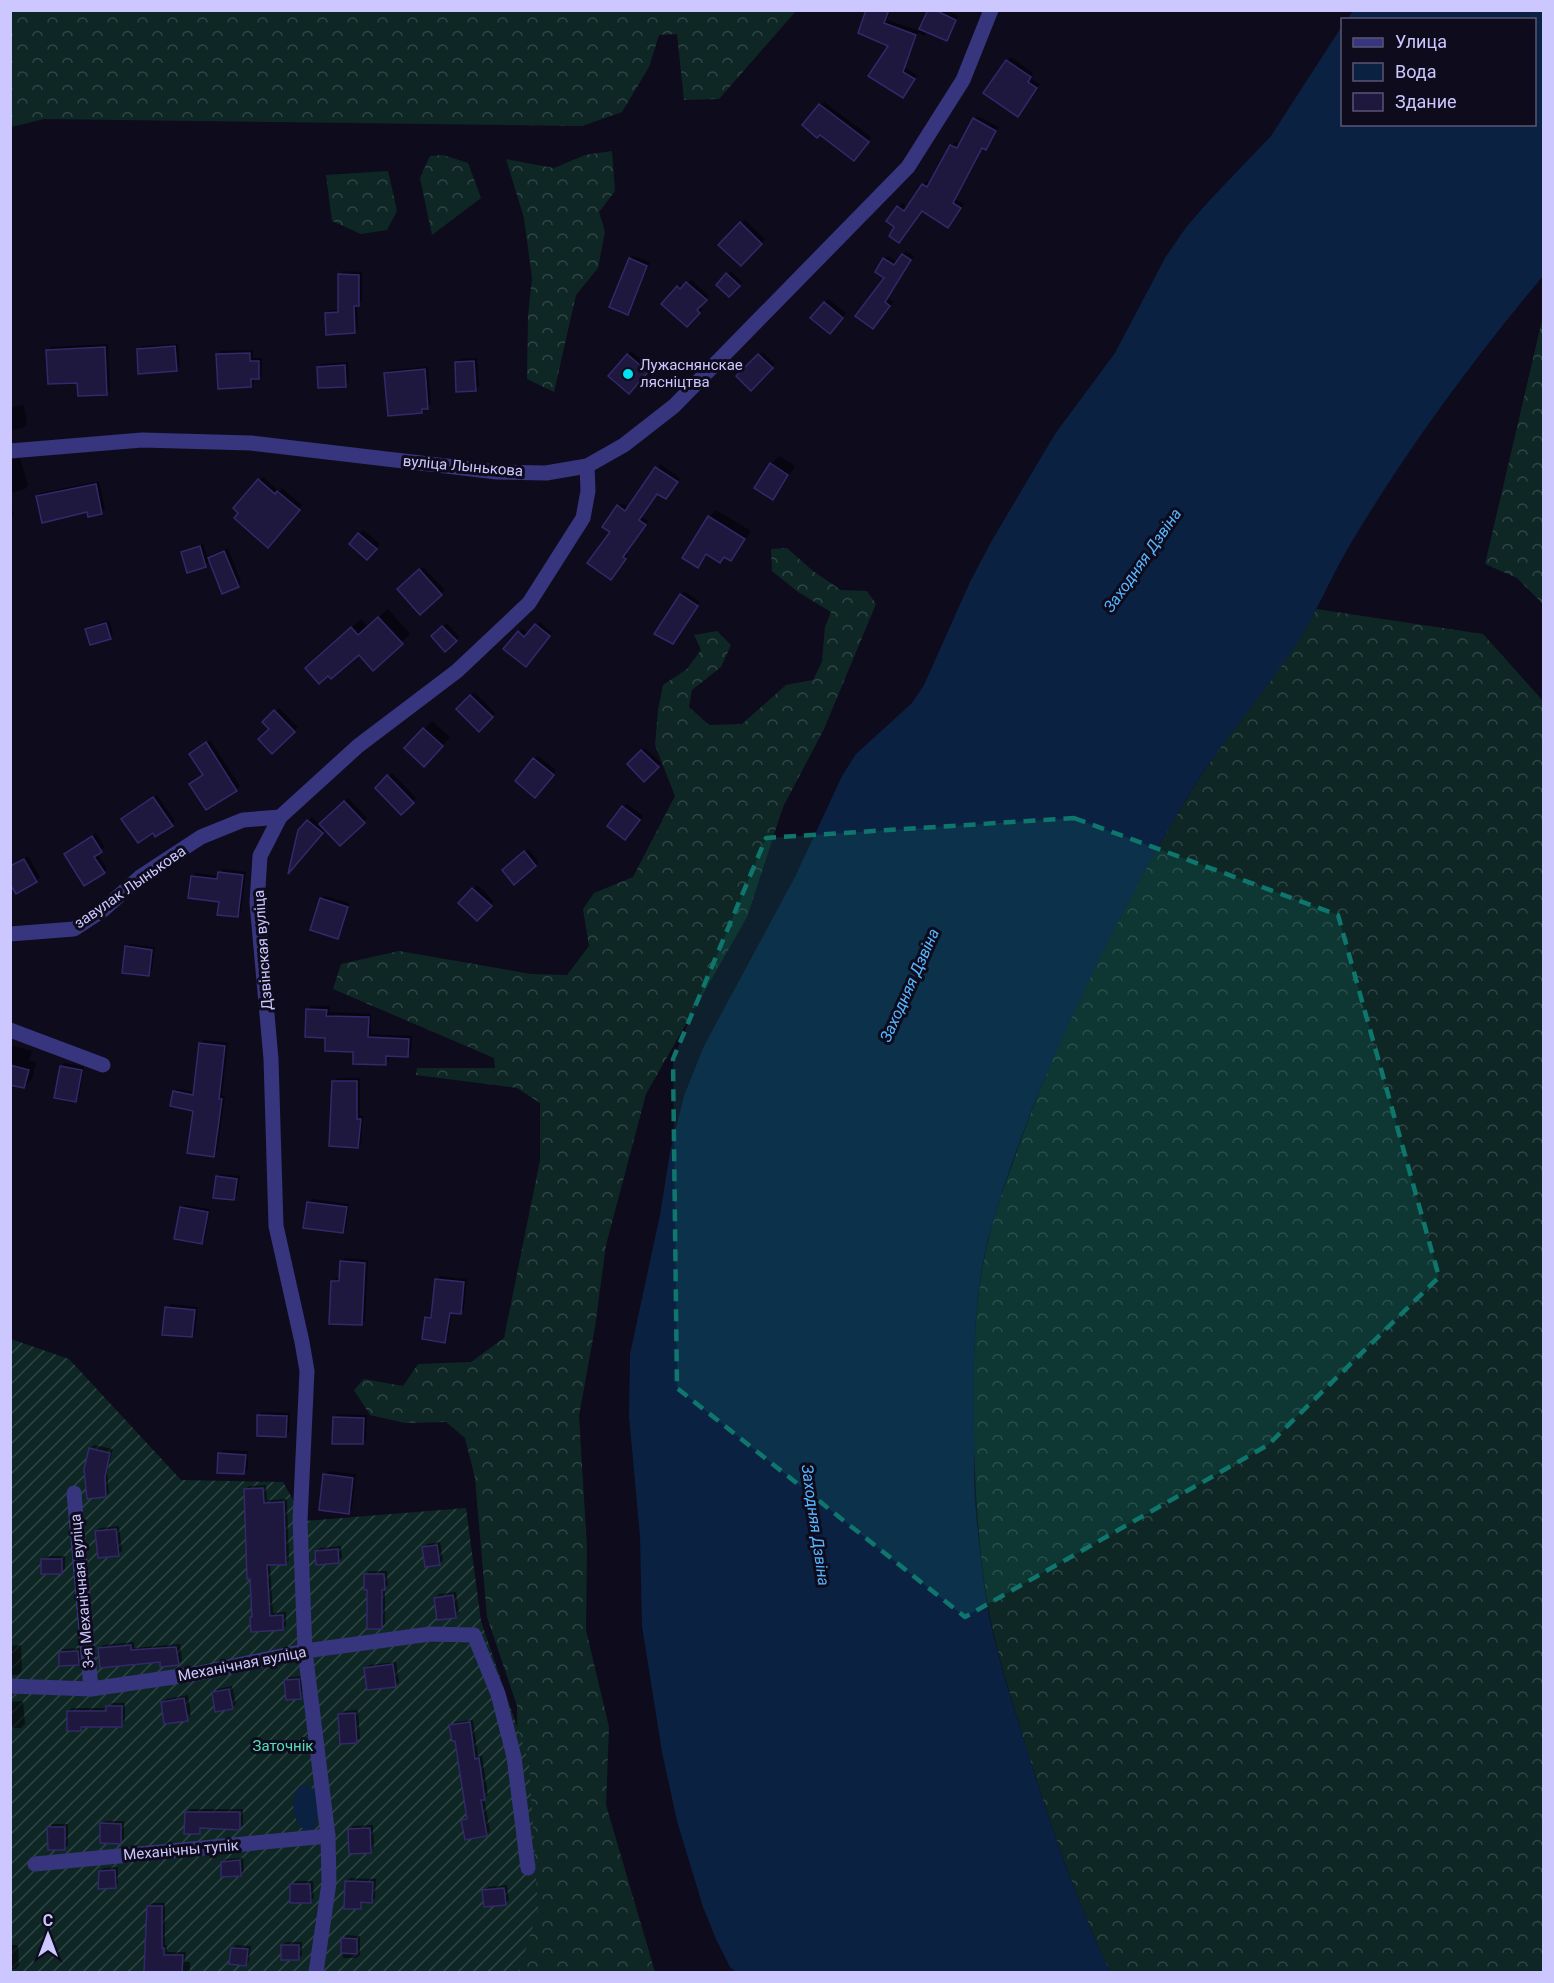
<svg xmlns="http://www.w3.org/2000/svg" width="1554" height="1983" font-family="Roboto,sans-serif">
  <defs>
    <pattern id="forest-crowns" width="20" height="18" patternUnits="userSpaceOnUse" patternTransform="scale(1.5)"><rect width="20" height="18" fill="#0e2725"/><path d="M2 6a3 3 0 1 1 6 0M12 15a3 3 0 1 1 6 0" fill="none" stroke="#304546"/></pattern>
    <pattern id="garden-furrows" width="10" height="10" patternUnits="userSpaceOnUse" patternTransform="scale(1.5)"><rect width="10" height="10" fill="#0e2725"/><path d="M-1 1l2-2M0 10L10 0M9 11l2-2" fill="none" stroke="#304546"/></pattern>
  </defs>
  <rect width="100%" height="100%" fill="#0e0b1d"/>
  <g fill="url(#forest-crowns)">
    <path d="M 10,11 L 11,10 L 796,11 L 719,99 L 684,100 L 677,34 L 659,35 L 649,67 L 622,112 L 582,126 L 44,119 L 11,127 Z"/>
    <path d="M 612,151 L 615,191 L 599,212 L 605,232 L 598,268 L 576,295 L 554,392 L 527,379 L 528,316 L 532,278 L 524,218 L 506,159 L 554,168 L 585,155 Z"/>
    <path d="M 443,155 L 468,163 L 481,198 L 432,235 L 420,178 L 430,156 Z"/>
    <path d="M 388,171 L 397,211 L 387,230 L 361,234 L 332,221 L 326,175 Z"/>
    <path d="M 1543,316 L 1543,604 L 1517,578 L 1485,564 Z"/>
    <path d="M 787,548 L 813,571 L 841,590 L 867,591 L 876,604 L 824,729 L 783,807 L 747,917 L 646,1094 L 606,1245 L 595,1327 L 579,1416 L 587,1547 L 586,1630 L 609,1727 L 606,1805 L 655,1972 L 429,1972 L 519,1877 L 517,1706 L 487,1617 L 475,1478 L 465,1438 L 446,1422 L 405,1423 L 370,1415 L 354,1390 L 364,1379 L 403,1386 L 418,1364 L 471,1362 L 504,1338 L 540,1160 L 540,1103 L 517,1088 L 416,1075 L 417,1068 L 495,1068 L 494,1058 L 333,989 L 341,964 L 399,951 L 531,974 L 567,975 L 589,946 L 583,909 L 594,893 L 633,877 L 675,796 L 655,745 L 658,710 L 663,685 L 687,669 L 701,650 L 694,635 L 717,631 L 731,645 L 721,667 L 692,690 L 689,707 L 709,725 L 742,724 L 786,685 L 813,680 L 822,662 L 825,627 L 831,612 L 798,592 L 772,571 L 771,549 Z"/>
    <path d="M 1316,609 L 1483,634 L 1544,702 L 1543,1972 L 1110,1972 C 1074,1897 1048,1817 1023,1737 C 1009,1690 993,1643 986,1594 C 978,1540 975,1487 974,1433 C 973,1367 973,1298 990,1234 C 996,1208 1006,1182 1015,1157 C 1052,1050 1102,948 1157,849 C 1180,808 1205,768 1232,730 C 1261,690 1294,654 1316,609 Z"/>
  </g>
  <path fill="url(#garden-furrows)" d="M 11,1339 L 69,1359 L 181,1480 L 283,1482 L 305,1521 L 466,1508 L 481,1621 L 529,1762 L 538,1909 L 519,1972 L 11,1972 Z"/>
  <g fill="#0b2141">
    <path d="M 1352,12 L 1543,11 L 1543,276 C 1473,360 1407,449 1351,543 C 1330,578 1315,617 1292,651 C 1261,697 1223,740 1193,788 C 1147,863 1107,941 1070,1021 C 1039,1089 1010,1160 990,1232 C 973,1294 973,1366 974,1429 C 975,1448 974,1466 974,1485 C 976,1522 981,1561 986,1598 C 994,1647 1010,1695 1025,1743 C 1049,1821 1075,1899 1110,1972 L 736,1972 L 730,1967 L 716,1939 L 703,1907 L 677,1821 L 662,1752 L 642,1626 L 640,1537 L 629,1416 L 630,1354 L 660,1215 L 670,1152 L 684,1096 L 704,1046 L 795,877 L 842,776 L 856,754 L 912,703 L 924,685 L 970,582 L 991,542 L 1055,434 L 1115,353 L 1165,258 L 1187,226 L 1209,201 L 1271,136 L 1342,26 L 1342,124 L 1534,124 L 1534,20 L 1347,19 Z"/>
    <path d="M 301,1785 L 307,1785 L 315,1790 C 318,1803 319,1817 314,1829 L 307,1831 C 292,1825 288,1795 301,1785 Z"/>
  </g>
  <g fill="#0007">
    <path d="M 868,10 L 890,10 L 887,20 L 920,31 L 929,10 L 946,10 L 959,16 L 946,39 L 928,32 L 924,36 L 918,33 L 905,68 L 917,75 L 906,93 L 890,45 Z"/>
    <path d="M 1011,57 L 1033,73 L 1030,78 L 1040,84 L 1021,111 L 985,93 Z"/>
    <path d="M 824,102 L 871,137 L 857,156 L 820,105 Z"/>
    <path d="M 977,116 L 999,127 L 990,144 L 986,148 L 983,146 L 955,199 L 964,204 L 951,223 L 948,226 L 922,210 L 896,227 L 898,207 L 902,203 L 908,208 L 924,184 L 927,181 L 931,183 L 951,146 L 955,142 L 960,145 Z"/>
    <path d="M 745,220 L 765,239 L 741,264 L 721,245 Z"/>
    <path d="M 906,251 L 914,256 L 888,298 L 893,302 L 876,324 L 886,277 L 884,259 L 888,256 L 898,262 Z"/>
    <path d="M 633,256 L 650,262 L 631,309 L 628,313 L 630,259 Z"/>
    <path d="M 343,271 L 362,272 L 362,301 L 357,304 L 358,328 L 355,332 L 326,314 L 330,310 L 339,310 L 339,275 Z"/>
    <path d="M 731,271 L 742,282 L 729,295 L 718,285 Z"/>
    <path d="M 691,280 L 709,296 L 700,306 L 703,309 L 687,325 L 663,304 L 681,284 L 684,287 Z"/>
    <path d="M 828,299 L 846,313 L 833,329 L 812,318 Z"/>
    <path d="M 108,344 L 110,390 L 107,393 L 78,381 L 47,351 L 51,347 Z"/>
    <path d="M 178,344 L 180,366 L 176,370 L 138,350 L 142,346 Z"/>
    <path d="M 253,350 L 253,358 L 262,358 L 262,374 L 259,377 L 254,377 L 254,382 L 251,386 L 218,355 L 221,351 Z"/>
    <path d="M 631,351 L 650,367 L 632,389 L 610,376 Z"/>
    <path d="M 762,352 L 775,364 L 751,389 L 738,376 Z"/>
    <path d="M 477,358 L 479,386 L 475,390 L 456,363 L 460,359 Z"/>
    <path d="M 348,362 L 349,382 L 346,385 L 318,368 L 322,364 Z"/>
    <path d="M 428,367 L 431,404 L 422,412 L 385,374 L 389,370 Z"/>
    <path d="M 24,405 L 27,424 L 23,428 L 10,430 L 10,407 Z"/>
    <path d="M 779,456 L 795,466 L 780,490 L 772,498 L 771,464 Z"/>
    <path d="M 20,458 L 28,485 L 25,489 L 10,493 L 10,460 Z"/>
    <path d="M 660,464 L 680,478 L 669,494 L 658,492 L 641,516 L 648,521 L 626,553 L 628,555 L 614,575 L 612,532 L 619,506 L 622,503 L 629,508 Z"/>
    <path d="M 263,477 L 279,491 L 282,488 L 302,505 L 271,542 L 235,508 Z"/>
    <path d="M 99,481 L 105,509 L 101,513 L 37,496 L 41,493 Z"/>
    <path d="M 10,502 L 14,515 L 10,518 Z"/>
    <path d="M 716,510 L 751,531 L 738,552 L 731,559 L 725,556 L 708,553 L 697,566 L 709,517 Z"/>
    <path d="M 363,530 L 380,544 L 371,555 L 351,544 Z"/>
    <path d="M 203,544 L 208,559 L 213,554 L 228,548 L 241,582 L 238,586 L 211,560 L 205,565 L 183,553 L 186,549 Z"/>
    <path d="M 423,567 L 445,590 L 421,613 L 399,589 Z"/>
    <path d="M 684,591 L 700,602 L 677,638 L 681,595 Z"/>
    <path d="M 388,609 L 410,634 L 373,668 L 359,652 L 316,660 L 361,619 L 368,627 Z"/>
    <path d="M 109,620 L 113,634 L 110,638 L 87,630 L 90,626 Z"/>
    <path d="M 539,622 L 552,632 L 529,662 L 519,632 L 522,629 L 529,634 Z"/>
    <path d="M 447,623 L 459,637 L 445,650 L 433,636 Z"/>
    <path d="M 474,692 L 495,713 L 479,730 L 458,709 Z"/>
    <path d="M 279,708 L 298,727 L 272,752 L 271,729 L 264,722 Z"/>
    <path d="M 432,721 L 450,737 L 432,757 L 407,748 Z"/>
    <path d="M 210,740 L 240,786 L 236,790 L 191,784 L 204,774 L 194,751 Z"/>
    <path d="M 645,748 L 661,763 L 644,780 L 629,764 Z"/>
    <path d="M 538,756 L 556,770 L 539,792 L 534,759 Z"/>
    <path d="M 392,773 L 416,798 L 401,813 L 377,788 Z"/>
    <path d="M 157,795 L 175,821 L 172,825 L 127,816 Z"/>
    <path d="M 348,798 L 367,818 L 340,844 L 326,829 L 290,869 L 300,830 L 312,817 L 320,825 Z"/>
    <path d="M 627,804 L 643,816 L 628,835 L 623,807 Z"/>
    <path d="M 96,833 L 105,847 L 97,853 L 107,869 L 104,872 L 66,854 Z"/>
    <path d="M 528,849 L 539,862 L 515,883 L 507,867 Z"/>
    <path d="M 28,856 L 40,877 L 36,881 L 10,866 Z"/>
    <path d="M 223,869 L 246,872 L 241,912 L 237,915 L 193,876 L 196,873 L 219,876 Z"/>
    <path d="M 477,885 L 494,901 L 477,919 L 460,903 Z"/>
    <path d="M 325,896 L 350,903 L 341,933 L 338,937 L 321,899 Z"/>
    <path d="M 130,944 L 155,947 L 152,971 L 148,974 L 127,947 Z"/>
    <path d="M 311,1006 L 330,1006 L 329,1012 L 371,1014 L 371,1034 L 412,1036 L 411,1052 L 407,1055 L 389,1055 L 389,1060 L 385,1064 L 355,1050 L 327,1037 L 307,1010 Z"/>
    <path d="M 204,1040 L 228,1043 L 222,1096 L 225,1096 L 217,1152 L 213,1155 L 194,1110 L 174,1092 L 178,1089 L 195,1092 L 200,1044 Z"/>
    <path d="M 10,1045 L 32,1051 L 29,1060 L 36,1063 L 32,1079 L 24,1087 L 15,1084 L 10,1089 Z"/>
    <path d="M 65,1063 L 84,1067 L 79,1097 L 76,1100 L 61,1067 Z"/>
    <path d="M 337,1078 L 360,1078 L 360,1116 L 363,1116 L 361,1143 L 358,1147 L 334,1082 Z"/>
    <path d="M 221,1174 L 240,1176 L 237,1195 L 233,1199 L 217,1177 Z"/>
    <path d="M 312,1199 L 349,1204 L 346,1228 L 343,1231 L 308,1203 Z"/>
    <path d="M 185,1205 L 210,1209 L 205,1239 L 202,1242 L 181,1208 Z"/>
    <path d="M 345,1258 L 368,1260 L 365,1320 L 361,1324 L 333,1282 L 336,1278 L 340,1278 L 341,1262 Z"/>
    <path d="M 440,1276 L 467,1279 L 464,1309 L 460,1312 L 452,1311 L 448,1338 L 444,1342 L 427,1318 L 432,1315 L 436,1280 Z"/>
    <path d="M 170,1304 L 198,1307 L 195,1332 L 192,1336 L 166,1308 Z"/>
    <path d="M 10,1362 L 13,1363 L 10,1375 Z"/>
    <path d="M 262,1412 L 290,1413 L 289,1432 L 285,1436 L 259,1416 Z"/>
    <path d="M 338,1414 L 367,1415 L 366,1439 L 363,1443 L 334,1417 Z"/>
    <path d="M 94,1445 L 113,1449 L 107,1472 L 109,1492 L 106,1496 L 90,1449 Z"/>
    <path d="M 223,1450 L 248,1451 L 248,1469 L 244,1473 L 219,1454 Z"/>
    <path d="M 328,1471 L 356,1474 L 352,1509 L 348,1512 L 325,1475 Z"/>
    <path d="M 266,1485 L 267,1500 L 287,1499 L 289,1560 L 286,1563 L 270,1564 L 273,1613 L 286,1612 L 286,1625 L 283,1629 L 254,1615 L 245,1490 L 249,1486 Z"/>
    <path d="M 119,1526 L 122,1551 L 118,1555 L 97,1531 L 100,1528 Z"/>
    <path d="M 440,1542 L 443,1560 L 439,1564 L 424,1548 L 427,1544 Z"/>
    <path d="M 341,1546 L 342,1558 L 339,1561 L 316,1552 L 320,1548 Z"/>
    <path d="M 47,1556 L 65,1556 L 65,1569 L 62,1572 L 43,1560 Z"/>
    <path d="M 369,1571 L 387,1571 L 388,1585 L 385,1587 L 385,1624 L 381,1628 L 369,1588 L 366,1574 Z"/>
    <path d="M 456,1592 L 459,1613 L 456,1616 L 436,1598 L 439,1594 Z"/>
    <path d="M 134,1642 L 134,1648 L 180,1644 L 182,1660 L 179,1664 L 99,1649 L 103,1645 Z"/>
    <path d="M 21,1645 L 22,1671 L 18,1675 L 10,1675 L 10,1646 Z"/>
    <path d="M 81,1648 L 82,1660 L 79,1664 L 60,1652 L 64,1649 Z"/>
    <path d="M 396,1662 L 399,1682 L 395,1685 L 366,1668 L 369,1665 Z"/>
    <path d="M 302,1676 L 304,1694 L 300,1697 L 286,1681 L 289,1677 Z"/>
    <path d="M 232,1686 L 236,1704 L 232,1707 L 213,1693 L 217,1689 Z"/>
    <path d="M 188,1695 L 191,1716 L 187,1719 L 162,1702 L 166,1699 Z"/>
    <path d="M 23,1701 L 25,1724 L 21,1728 L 10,1728 L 10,1702 Z"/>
    <path d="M 111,1703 L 125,1703 L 125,1722 L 122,1725 L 84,1726 L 81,1729 L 68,1711 L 72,1708 L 108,1708 Z"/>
    <path d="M 358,1710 L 360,1738 L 356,1742 L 339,1715 L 343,1711 Z"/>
    <path d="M 473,1720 L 478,1756 L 482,1756 L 488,1795 L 484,1798 L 490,1831 L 486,1835 L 463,1821 L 468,1817 L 456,1739 L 451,1726 L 455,1722 Z"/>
    <path d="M 190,1809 L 243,1809 L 243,1825 L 239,1829 L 203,1826 L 200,1833 L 186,1813 Z"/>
    <path d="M 105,1821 L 124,1821 L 124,1839 L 120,1842 L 102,1824 Z"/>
    <path d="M 52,1824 L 68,1824 L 68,1845 L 65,1848 L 49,1828 Z"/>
    <path d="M 373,1825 L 374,1848 L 370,1852 L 350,1830 L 353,1826 Z"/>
    <path d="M 243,1858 L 244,1871 L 240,1875 L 222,1862 L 226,1859 Z"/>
    <path d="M 118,1867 L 118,1883 L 115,1887 L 100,1871 L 104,1868 Z"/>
    <path d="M 350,1878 L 376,1879 L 375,1898 L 371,1901 L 364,1901 L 360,1908 L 346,1882 Z"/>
    <path d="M 296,1881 L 313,1881 L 314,1898 L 310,1901 L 292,1884 Z"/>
    <path d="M 507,1885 L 509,1900 L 505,1903 L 484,1891 L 488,1887 Z"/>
    <path d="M 152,1903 L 165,1903 L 165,1945 L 167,1945 L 167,1952 L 186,1952 L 185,1962 L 190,1962 L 190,1972 L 146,1972 L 148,1906 Z"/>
    <path d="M 346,1935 L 360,1936 L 360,1955 L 356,1958 L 343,1958 L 343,1939 Z"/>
    <path d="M 286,1942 L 302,1942 L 302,1955 L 299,1959 L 282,1945 Z"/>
    <path d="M 10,1945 L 18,1945 L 19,1965 L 16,1969 L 10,1969 Z"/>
    <path d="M 236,1945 L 251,1946 L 249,1961 L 246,1964 L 232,1949 Z"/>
  </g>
  <g fill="#1e173e" stroke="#33296a" stroke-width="1.5">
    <path d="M 866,10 L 889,10 L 884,23 L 916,35 L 903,72 L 915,79 L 903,98 L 868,76 L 888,46 L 858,33 Z"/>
    <path d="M 928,10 L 935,10 L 956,20 L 947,41 L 919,29 Z"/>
    <path d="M 1006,60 L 1031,77 L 1028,82 L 1037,88 L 1018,117 L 983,93 Z"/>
    <path d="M 819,104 L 869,142 L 854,161 L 820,135 L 817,138 L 802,125 Z"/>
    <path d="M 973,118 L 996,131 L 986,150 L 982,148 L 953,203 L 961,208 L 948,228 L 922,211 L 899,243 L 889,236 L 894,227 L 886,221 L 897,206 L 904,211 L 922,184 L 927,187 L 950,145 L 957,148 Z"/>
    <path d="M 740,222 L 762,244 L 741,266 L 718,245 Z"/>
    <path d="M 902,254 L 911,260 L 885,302 L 890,306 L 873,329 L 855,316 L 884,278 L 875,272 L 883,258 L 894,265 Z"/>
    <path d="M 629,258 L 647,266 L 628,315 L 609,307 Z"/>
    <path d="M 726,273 L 740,286 L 729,297 L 716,285 Z"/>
    <path d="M 338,274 L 359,275 L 359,306 L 354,306 L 355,333 L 326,335 L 325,313 L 338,312 Z"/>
    <path d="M 686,282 L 707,300 L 697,310 L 700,313 L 687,327 L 661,304 L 677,286 L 680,289 Z"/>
    <path d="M 824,302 L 843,318 L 830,334 L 810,318 Z"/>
    <path d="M 175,346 L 177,371 L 138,374 L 137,349 Z"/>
    <path d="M 105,347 L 107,395 L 78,396 L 77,383 L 48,384 L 46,350 Z"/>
    <path d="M 250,353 L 250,361 L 259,361 L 259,379 L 251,379 L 251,387 L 218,389 L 216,354 Z"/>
    <path d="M 627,354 L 648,372 L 629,394 L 608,376 Z"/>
    <path d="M 758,354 L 773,368 L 751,391 L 736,376 Z"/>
    <path d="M 474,361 L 476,391 L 456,392 L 455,362 Z"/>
    <path d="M 345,365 L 346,387 L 318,388 L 317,367 Z"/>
    <path d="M 425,369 L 428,409 L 422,409 L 422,413 L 388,416 L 384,373 Z"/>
    <path d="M 770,463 L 788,475 L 773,500 L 754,488 Z"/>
    <path d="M 655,467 L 678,482 L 666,499 L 657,494 L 639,520 L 646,525 L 623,557 L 626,559 L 611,580 L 587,563 L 610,532 L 602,527 L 617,505 L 625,511 Z"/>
    <path d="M 258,479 L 275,494 L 277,491 L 300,510 L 268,548 L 234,518 L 238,513 L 233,508 Z"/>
    <path d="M 96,484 L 102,514 L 88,517 L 87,512 L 42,523 L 36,496 Z"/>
    <path d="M 708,516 L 745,539 L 731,561 L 724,557 L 720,563 L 706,554 L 698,568 L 682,558 Z"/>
    <path d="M 358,533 L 377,549 L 367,560 L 349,544 Z"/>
    <path d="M 200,546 L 206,567 L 187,573 L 181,552 Z"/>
    <path d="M 224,551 L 239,587 L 222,594 L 208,558 Z"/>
    <path d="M 419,569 L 442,595 L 420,615 L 397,589 Z"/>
    <path d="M 680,594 L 698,606 L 673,644 L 654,634 Z"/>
    <path d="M 378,617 L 403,644 L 373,671 L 359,655 L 331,679 L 328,676 L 319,684 L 305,668 L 351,627 L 358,635 Z"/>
    <path d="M 106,623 L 111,639 L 90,645 L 85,629 Z"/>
    <path d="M 535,624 L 550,636 L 526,667 L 503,649 L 518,631 L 524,637 Z"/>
    <path d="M 442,626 L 457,641 L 445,652 L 431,636 Z"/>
    <path d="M 470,695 L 493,717 L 479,732 L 456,709 Z"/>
    <path d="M 274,710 L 295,732 L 272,754 L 258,739 L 269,729 L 262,722 Z"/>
    <path d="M 423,728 L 443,746 L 424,767 L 404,748 Z"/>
    <path d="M 206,742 L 237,791 L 206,810 L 189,784 L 203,775 L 189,754 Z"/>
    <path d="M 641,750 L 659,767 L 644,782 L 627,764 Z"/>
    <path d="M 533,758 L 554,775 L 535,798 L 515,781 Z"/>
    <path d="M 387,775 L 414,803 L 401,815 L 375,788 Z"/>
    <path d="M 153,797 L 173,826 L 155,837 L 153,833 L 138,843 L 121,819 Z"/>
    <path d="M 344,801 L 365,823 L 340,846 L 319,824 Z"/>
    <path d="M 622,806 L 640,820 L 625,840 L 607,826 Z"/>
    <path d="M 307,820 L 323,833 L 288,874 L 298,830 Z"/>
    <path d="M 92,836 L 102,852 L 94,857 L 105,873 L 84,886 L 64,854 Z"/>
    <path d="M 524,851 L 536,866 L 514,885 L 502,870 Z"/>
    <path d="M 24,859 L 37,882 L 16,894 L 10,884 L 10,866 Z"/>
    <path d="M 218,872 L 243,875 L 238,917 L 217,915 L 219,902 L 188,898 L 191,876 L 217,879 Z"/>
    <path d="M 472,888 L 492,906 L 477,921 L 458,903 Z"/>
    <path d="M 320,898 L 348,907 L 338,939 L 310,930 Z"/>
    <path d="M 125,946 L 152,950 L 149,976 L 122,973 Z"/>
    <path d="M 306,1009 L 327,1010 L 326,1016 L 369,1017 L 368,1037 L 409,1039 L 408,1057 L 386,1056 L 386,1065 L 353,1064 L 353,1052 L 325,1051 L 325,1038 L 305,1037 Z"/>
    <path d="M 199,1043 L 225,1046 L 219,1099 L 222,1099 L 214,1157 L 187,1153 L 193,1111 L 170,1106 L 173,1091 L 193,1095 Z"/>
    <path d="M 10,1065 L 29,1070 L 24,1088 L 10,1085 Z"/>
    <path d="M 60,1066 L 82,1070 L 76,1102 L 54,1098 Z"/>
    <path d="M 332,1081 L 357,1081 L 357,1119 L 361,1119 L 358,1148 L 329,1146 Z"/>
    <path d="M 216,1176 L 237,1179 L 234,1200 L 213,1198 Z"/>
    <path d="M 307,1202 L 347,1207 L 343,1233 L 303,1228 Z"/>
    <path d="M 180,1207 L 208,1212 L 202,1244 L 174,1239 Z"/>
    <path d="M 340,1261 L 365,1263 L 362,1325 L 329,1324 L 331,1281 L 339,1281 Z"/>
    <path d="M 435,1279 L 464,1282 L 461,1314 L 450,1313 L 445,1343 L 422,1339 L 425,1317 L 431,1318 Z"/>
    <path d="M 165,1307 L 195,1310 L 192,1337 L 162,1335 Z"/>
    <path d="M 257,1415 L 287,1416 L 286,1437 L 257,1436 Z"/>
    <path d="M 333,1417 L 364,1418 L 363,1444 L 332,1444 Z"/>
    <path d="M 89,1448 L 110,1453 L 105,1477 L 106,1497 L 87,1499 L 84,1469 Z"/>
    <path d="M 218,1453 L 246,1455 L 244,1474 L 217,1473 Z"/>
    <path d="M 323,1474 L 353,1478 L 349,1514 L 319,1510 Z"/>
    <path d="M 263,1488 L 264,1503 L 284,1502 L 286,1565 L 267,1565 L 270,1616 L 283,1615 L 283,1630 L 251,1632 L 250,1617 L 252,1617 L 250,1579 L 247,1579 L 244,1489 Z"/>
    <path d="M 116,1529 L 119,1556 L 98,1558 L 95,1531 Z"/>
    <path d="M 437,1545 L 440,1565 L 425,1567 L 422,1547 Z"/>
    <path d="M 338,1549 L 339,1563 L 316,1565 L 315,1551 Z"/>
    <rect x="41" y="1559" width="21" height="15"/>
    <path d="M 364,1574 L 384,1574 L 385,1590 L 382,1590 L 382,1629 L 367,1629 L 367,1590 L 364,1590 Z"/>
    <path d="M 453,1595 L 456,1618 L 437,1620 L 434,1598 Z"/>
    <path d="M 131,1645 L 131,1650 L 176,1647 L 179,1665 L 160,1667 L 160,1662 L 100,1668 L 98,1648 Z"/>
    <path d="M 78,1651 L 79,1665 L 59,1666 L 59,1652 Z"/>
    <path d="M 393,1664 L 396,1687 L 367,1690 L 364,1668 Z"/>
    <path d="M 299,1679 L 301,1699 L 286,1700 L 284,1680 Z"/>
    <path d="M 229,1689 L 233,1709 L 215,1712 L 212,1692 Z"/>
    <path d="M 184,1698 L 188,1721 L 164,1724 L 161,1702 Z"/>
    <path d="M 106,1706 L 122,1706 L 122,1727 L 81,1727 L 81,1731 L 67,1731 L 67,1711 L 106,1711 Z"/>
    <path d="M 355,1713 L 357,1743 L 340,1744 L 338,1714 Z"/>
    <path d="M 470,1722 L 475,1759 L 479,1758 L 485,1800 L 481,1800 L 487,1836 L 465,1840 L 461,1820 L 467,1819 L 455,1741 L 452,1741 L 449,1725 Z"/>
    <path d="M 185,1812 L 240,1812 L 240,1830 L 200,1828 L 200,1834 L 184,1834 Z"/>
    <path d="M 100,1823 L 121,1824 L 121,1844 L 100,1843 Z"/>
    <path d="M 47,1827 L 65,1827 L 65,1850 L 48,1850 Z"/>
    <path d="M 370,1828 L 371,1853 L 349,1854 L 348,1829 Z"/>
    <path d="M 240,1860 L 241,1876 L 221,1877 L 221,1862 Z"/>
    <path d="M 115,1870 L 116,1888 L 98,1889 L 99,1871 Z"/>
    <path d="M 345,1881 L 373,1882 L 372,1903 L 361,1902 L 361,1909 L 344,1909 Z"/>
    <path d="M 290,1884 L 310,1884 L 311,1903 L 290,1903 Z"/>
    <path d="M 504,1888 L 506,1905 L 484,1907 L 482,1890 Z"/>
    <path d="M 147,1906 L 162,1906 L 162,1948 L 164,1948 L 164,1955 L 183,1955 L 182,1972 L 144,1972 Z"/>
    <path d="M 341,1938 L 357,1939 L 357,1954 L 341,1953 Z"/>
    <rect x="281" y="1945" width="18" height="15"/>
    <path d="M 231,1948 L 248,1949 L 246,1966 L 229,1964 Z"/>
  </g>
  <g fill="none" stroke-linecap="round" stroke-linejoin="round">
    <g stroke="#36357d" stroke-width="15">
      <path d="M 10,451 L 142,440 L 251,443 L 497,472 L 546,473 L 587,466 L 624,445 L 674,406 L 908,167 L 963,80 L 991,10"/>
      <path d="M 10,934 L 74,929 L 103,910 L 140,877 L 201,837 L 243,820 L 280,817"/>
      <path d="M 10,1030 L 103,1065"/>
      <path d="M 74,1493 L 91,1689"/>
      <path d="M 10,1686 L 91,1689 L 195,1674 L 305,1651 L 430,1634 L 474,1635 L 498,1694 L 514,1757 L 528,1868"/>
      <path d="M 35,1864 L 328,1836"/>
      <path d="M 316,1972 L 329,1883 L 328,1836 L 305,1651 L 300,1521 L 307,1371 L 302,1342 L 276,1226 L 271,1059 L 257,903 L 260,856 L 280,817 L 358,746 L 457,671 L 529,603 L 583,518 L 588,491 L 587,466"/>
    </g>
  </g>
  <path fill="#0f766e" fill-opacity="0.2" stroke="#0f766e" stroke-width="4.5" stroke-dasharray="12 8" stroke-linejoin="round" d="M 1074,818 L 1338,915 L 1439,1277 L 1268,1445 L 965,1617 L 677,1388 L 673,1059 L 766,838 Z"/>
  <circle fill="#00e2f2" stroke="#0e0b1d" stroke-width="2" cx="628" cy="374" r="6"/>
  <g text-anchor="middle" stroke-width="6" stroke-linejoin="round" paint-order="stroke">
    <g font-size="15" fill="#ccc7ff" stroke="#0e0b1d" text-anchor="start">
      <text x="640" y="370">Лужаснянскае<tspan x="640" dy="17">лясніцтва</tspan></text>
    </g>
    <g font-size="15" fill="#ccc7ff" stroke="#0e0b1d">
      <text transform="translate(463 466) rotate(5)" y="5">вуліца Лынькова</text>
      <text transform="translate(130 887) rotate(-35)" y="5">завулак Лынькова</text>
      <text transform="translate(263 950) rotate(-94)" y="5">Дзвінская вуліца</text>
      <text transform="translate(82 1591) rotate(-95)" y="5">3-я Механічная вуліца</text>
      <text transform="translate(242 1664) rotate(-11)" y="5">Механічная вуліца</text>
      <text transform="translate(181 1850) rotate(-5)" y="5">Механічны тупік</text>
    </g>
    <g font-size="15" fill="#52e0b8" stroke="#0e0b1d">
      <text x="283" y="1751">Заточнік</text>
    </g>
    <g font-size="16" font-style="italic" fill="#55b6ff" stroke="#0e0b1d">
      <text transform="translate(1142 560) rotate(-55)" y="6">Заходняя Дзвіна</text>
      <text transform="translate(909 985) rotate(-66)" y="6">Заходняя Дзвіна</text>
      <text transform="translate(816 1525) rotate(82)" y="6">Заходняя Дзвіна</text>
    </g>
  </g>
  <rect width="1554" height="1983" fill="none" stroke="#ccc7ff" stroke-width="24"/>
  <rect x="1341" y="18" width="195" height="108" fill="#0e0b1d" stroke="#5a5677" stroke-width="1.5"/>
  <rect x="1353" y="38" width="30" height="9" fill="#36357d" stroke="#5a5677" stroke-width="1.5"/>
  <text x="1395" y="48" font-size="18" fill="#ccc7ff">Улица</text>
  <rect x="1353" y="63" width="30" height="18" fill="#0b2141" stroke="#5a5677" stroke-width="1.5"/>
  <text x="1395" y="78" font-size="18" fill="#ccc7ff">Вода</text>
  <rect x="1353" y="93" width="30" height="18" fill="#1e173e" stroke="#5a5677" stroke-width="1.5"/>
  <text x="1395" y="108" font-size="18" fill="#ccc7ff">Здание</text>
  <g transform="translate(48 1935)" stroke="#0e0b1d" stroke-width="4.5" paint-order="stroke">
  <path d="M0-4.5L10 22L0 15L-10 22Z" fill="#ccc7ff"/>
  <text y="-9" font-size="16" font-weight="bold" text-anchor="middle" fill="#ccc7ff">С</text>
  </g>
</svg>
